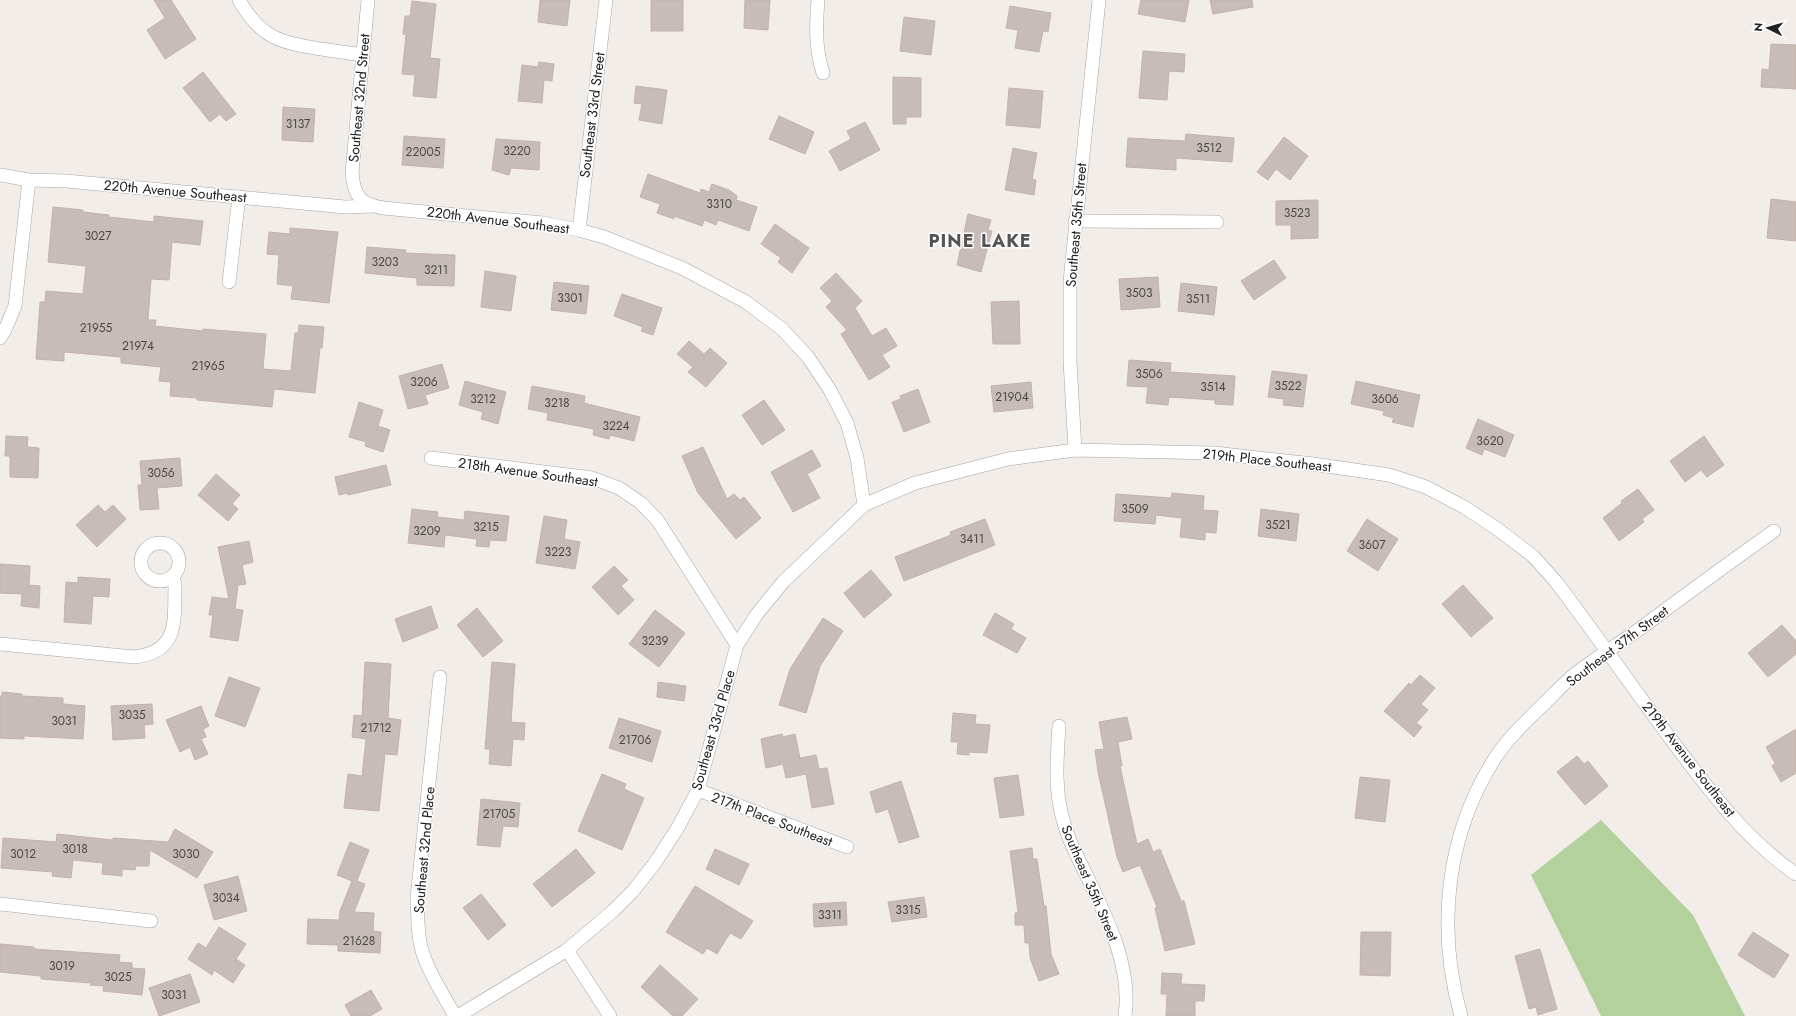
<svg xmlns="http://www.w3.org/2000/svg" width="1796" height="1016" font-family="Jost,sans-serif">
  <rect width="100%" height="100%" fill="#f2ede8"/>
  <path fill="#b3d19c" d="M 1601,820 L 1693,915 L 1745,1016 L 1601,1016 L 1531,875 Z"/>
  <g fill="#c7bcb7" stroke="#c4b2aa">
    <path d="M 154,0 L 171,0 L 196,39 L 165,59 L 147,30 L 165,18 Z"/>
    <path d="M 540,0 L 570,0 L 567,26 L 538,22 Z"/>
    <rect x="651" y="0" width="32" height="31"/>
    <path d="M 745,0 L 770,0 L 768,30 L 744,28 Z"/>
    <path d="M 1141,0 L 1189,0 L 1185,22 L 1138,14 Z"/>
    <path d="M 1210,0 L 1252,0 L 1253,7 L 1213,14 Z"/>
    <path d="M 412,1 L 436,4 L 430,58 L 440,59 L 436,98 L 413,96 L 415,75 L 402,74 L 406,35 L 403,34 L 405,16 L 410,16 Z"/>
    <path d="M 1010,6 L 1051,13 L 1048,32 L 1043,31 L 1039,52 L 1015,48 L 1018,30 L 1006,28 Z"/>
    <path d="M 904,17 L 935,21 L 931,55 L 900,51 Z"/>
    <path d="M 1771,44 L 1796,45 L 1796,89 L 1761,87 L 1762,69 L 1769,70 Z"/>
    <path d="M 1143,51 L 1185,54 L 1184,72 L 1169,71 L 1167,100 L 1139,98 Z"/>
    <path d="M 539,62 L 554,64 L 552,81 L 544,80 L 542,103 L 518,101 L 522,65 L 538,67 Z"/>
    <path d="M 203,72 L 236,114 L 226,121 L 220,114 L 210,122 L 183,88 Z"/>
    <path d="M 893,77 L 921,78 L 921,117 L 906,117 L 906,124 L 893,124 Z"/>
    <path d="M 636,86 L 667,90 L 662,124 L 639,120 L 642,104 L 634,103 Z"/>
    <path d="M 1009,88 L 1043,91 L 1040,128 L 1006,125 Z"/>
    <path d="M 283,107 L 315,109 L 313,142 L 282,140 Z"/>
    <path d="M 779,116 L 814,132 L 805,154 L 769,139 Z"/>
    <path d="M 865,122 L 880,150 L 840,171 L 829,151 L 851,139 L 847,131 Z"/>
    <path d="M 1186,134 L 1234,138 L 1232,162 L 1176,158 L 1176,170 L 1126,167 L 1128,138 L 1185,141 Z"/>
    <path d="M 404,136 L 445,139 L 443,168 L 402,165 Z"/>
    <path d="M 1284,137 L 1308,156 L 1290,180 L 1276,169 L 1268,180 L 1257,172 Z"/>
    <path d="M 496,139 L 540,142 L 539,170 L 511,168 L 509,175 L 492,170 Z"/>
    <path d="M 1013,148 L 1037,153 L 1032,179 L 1036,180 L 1034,195 L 1005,190 Z"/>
    <path d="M 648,174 L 700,193 L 701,189 L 709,192 L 712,184 L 729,190 L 737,196 L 736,200 L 757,207 L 749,231 L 718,220 L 716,225 L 704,220 L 702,226 L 674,216 L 674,219 L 657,213 L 660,204 L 640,197 Z"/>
    <path d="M 1771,199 L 1796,202 L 1796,241 L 1767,238 Z"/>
    <path d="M 1318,200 L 1318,238 L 1291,239 L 1291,225 L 1276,225 L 1276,201 Z"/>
    <path d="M 53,207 L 83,210 L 83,212 L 109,215 L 109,217 L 154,222 L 154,216 L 203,221 L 200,245 L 172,242 L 169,280 L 151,279 L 148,320 L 156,320 L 155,326 L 203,331 L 203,329 L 266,334 L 263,369 L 291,371 L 295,333 L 298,333 L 299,325 L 324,327 L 322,348 L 320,348 L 315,393 L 274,389 L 272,407 L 197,400 L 197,398 L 170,396 L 171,382 L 159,381 L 161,367 L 121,363 L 121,357 L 64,352 L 64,361 L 36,359 L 40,302 L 45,302 L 46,291 L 83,294 L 86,266 L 48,262 Z"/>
    <path d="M 968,214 L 991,220 L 988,230 L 992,231 L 981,272 L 957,265 Z"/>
    <path d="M 775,224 L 809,248 L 792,273 L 778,262 L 781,258 L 761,244 Z"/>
    <path d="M 290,228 L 338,232 L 329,303 L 291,299 L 293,286 L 277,284 L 279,255 L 267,254 L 269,232 L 290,234 Z"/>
    <path d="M 367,247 L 406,250 L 405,253 L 455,255 L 454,286 L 417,285 L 417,278 L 365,273 Z"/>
    <path d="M 1274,260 L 1286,278 L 1254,300 L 1241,281 Z"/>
    <path d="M 485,271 L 516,276 L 511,311 L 481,307 Z"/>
    <path d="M 836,273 L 862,301 L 855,308 L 872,336 L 886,328 L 897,346 L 882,355 L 890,367 L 869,380 L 841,334 L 847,330 L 826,307 L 832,301 L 820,288 Z"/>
    <path d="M 1158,277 L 1160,307 L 1121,310 L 1119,279 Z"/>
    <path d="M 554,282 L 589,286 L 586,314 L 551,310 Z"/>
    <path d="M 1181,283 L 1217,287 L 1214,315 L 1178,311 Z"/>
    <path d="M 622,294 L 662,308 L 653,335 L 641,331 L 643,327 L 614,316 Z"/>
    <path d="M 1019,301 L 1020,344 L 993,344 L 991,302 Z"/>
    <path d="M 689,341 L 704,354 L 710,348 L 727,363 L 706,387 L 688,372 L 693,367 L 677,354 Z"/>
    <path d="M 1129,360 L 1171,363 L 1170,372 L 1235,376 L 1233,405 L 1215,404 L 1215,400 L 1169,397 L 1168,405 L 1146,403 L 1148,387 L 1127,386 Z"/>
    <path d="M 442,364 L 449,388 L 425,395 L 428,404 L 408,409 L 399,376 Z"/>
    <path d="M 1272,371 L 1307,375 L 1303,407 L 1283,405 L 1284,399 L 1268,397 Z"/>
    <path d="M 465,381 L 506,392 L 498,424 L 481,419 L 483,412 L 459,405 Z"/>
    <path d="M 1356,381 L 1420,395 L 1413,427 L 1392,422 L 1394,418 L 1383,415 L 1384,411 L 1351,404 Z"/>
    <path d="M 1031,382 L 1033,408 L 994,412 L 991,386 Z"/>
    <path d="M 532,386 L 585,396 L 584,403 L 640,417 L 634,441 L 610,435 L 609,439 L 593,435 L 594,429 L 547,420 L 548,413 L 528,409 Z"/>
    <path d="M 918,389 L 930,422 L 904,432 L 892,402 L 901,399 L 900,396 Z"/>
    <path d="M 764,400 L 785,430 L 762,445 L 742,415 Z"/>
    <path d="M 359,402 L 383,410 L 378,426 L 390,430 L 383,452 L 365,446 L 366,442 L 349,437 Z"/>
    <path d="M 1478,419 L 1514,435 L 1505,457 L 1484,449 L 1482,455 L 1466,448 Z"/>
    <path d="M 6,436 L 28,437 L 27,447 L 39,448 L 38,478 L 10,477 L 10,456 L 5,456 Z"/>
    <path d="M 1704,436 L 1724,465 L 1707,477 L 1701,470 L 1685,482 L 1670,461 Z"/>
    <path d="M 703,447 L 727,499 L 734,494 L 740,500 L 744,497 L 761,518 L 736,539 L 698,493 L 682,456 Z"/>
    <path d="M 812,450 L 821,466 L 807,474 L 820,498 L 793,512 L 771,472 Z"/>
    <path d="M 180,458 L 182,486 L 157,488 L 159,509 L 140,510 L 138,485 L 142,485 L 140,461 Z"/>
    <path d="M 386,465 L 391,485 L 348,495 L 348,493 L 339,495 L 335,477 Z"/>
    <path d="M 216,474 L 240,495 L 232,504 L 238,509 L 228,521 L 198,495 Z"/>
    <path d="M 1638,489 L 1654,510 L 1642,519 L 1644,522 L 1619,541 L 1603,518 L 1622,503 L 1621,501 Z"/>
    <path d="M 1172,493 L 1204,496 L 1203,510 L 1218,511 L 1216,533 L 1205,532 L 1205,540 L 1180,537 L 1182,518 L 1156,515 L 1155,524 L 1114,521 L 1116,494 L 1171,498 Z"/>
    <path d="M 98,505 L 105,512 L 113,505 L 126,519 L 97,547 L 76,525 Z"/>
    <path d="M 412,509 L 438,512 L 437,517 L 464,520 L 465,511 L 509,516 L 506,541 L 490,540 L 489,547 L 476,546 L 477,539 L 445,535 L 444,547 L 408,543 Z"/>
    <path d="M 1261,509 L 1299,514 L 1296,541 L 1258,536 Z"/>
    <path d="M 544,516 L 567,520 L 564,539 L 580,542 L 575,569 L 536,563 Z"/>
    <path d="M 985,519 L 995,545 L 904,581 L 895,557 L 951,535 L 950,532 Z"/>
    <path d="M 1367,519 L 1398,539 L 1378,571 L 1347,551 Z"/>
    <path d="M 249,541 L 253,562 L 242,565 L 246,584 L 238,585 L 235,609 L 243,610 L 238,641 L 210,637 L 213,615 L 209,615 L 212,597 L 229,599 L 218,547 Z"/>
    <path d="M 0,564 L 30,566 L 29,585 L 40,586 L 39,608 L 21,606 L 22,594 L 0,593 Z"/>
    <path d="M 614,566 L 628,580 L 621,586 L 634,600 L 618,615 L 592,587 Z"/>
    <path d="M 871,570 L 892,595 L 864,618 L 844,593 Z"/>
    <path d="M 78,577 L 110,579 L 109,597 L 93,596 L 91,624 L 64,622 L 66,582 L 78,583 Z"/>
    <path d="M 1463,585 L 1493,618 L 1471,637 L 1442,604 Z"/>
    <path d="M 431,606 L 438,628 L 403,642 L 395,619 Z"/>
    <path d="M 477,608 L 503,641 L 483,657 L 457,625 Z"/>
    <path d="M 655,610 L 685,633 L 659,667 L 629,644 Z"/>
    <path d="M 995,613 L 1014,624 L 1011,629 L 1026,638 L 1017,653 L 983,635 Z"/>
    <path d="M 823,618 L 843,631 L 820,666 L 806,713 L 779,705 L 790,669 Z"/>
    <path d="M 1782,625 L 1796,641 L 1796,654 L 1768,677 L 1748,653 Z"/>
    <path d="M 365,662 L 391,664 L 388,718 L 401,720 L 397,755 L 385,754 L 379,811 L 344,808 L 348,774 L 362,776 L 366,739 L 352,737 L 354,715 L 362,716 Z"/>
    <path d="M 492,662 L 515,664 L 511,722 L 525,723 L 524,740 L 513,739 L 511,766 L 489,764 L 490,749 L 485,749 Z"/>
    <path d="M 1420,675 L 1435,688 L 1421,704 L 1428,710 L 1416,723 L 1422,727 L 1414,737 L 1384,711 L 1409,683 L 1411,685 Z"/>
    <path d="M 229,677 L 260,688 L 245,727 L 215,716 Z"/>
    <path d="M 658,682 L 686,686 L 684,701 L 657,697 Z"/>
    <path d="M 2,692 L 22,694 L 22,696 L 63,698 L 63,704 L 85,706 L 83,739 L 24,736 L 24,739 L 0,738 L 0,696 L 2,696 Z"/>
    <path d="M 152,704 L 153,724 L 144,725 L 145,738 L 113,740 L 111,706 Z"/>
    <path d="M 201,706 L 209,726 L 203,729 L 206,737 L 201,739 L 208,754 L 195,760 L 190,747 L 180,752 L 166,720 Z"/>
    <path d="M 953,713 L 976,715 L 975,724 L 990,725 L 987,753 L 969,752 L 969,755 L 957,754 L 958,742 L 951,742 Z"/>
    <path d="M 1127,717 L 1132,739 L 1118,742 L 1122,766 L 1120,766 L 1137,844 L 1148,839 L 1153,852 L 1160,849 L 1181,901 L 1184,901 L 1195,944 L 1165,951 L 1155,908 L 1157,907 L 1140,865 L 1123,872 L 1117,857 L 1098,772 L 1095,750 L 1104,749 L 1099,722 Z"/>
    <path d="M 619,718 L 661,731 L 652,762 L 609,748 Z"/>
    <path d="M 1796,729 L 1796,773 L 1781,782 L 1772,766 L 1775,763 L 1766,747 Z"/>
    <path d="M 782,734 L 783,737 L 795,734 L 800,758 L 816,755 L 819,769 L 827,768 L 834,804 L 812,808 L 806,774 L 786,778 L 783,764 L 766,768 L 761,739 Z"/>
    <path d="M 1577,756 L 1584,764 L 1588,761 L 1608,786 L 1585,805 L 1557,772 Z"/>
    <path d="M 602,774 L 626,784 L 624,789 L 644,798 L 622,850 L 578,831 Z"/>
    <path d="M 1018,775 L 1024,815 L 1000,818 L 994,778 Z"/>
    <path d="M 1360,777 L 1390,780 L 1385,822 L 1355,818 Z"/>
    <path d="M 901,781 L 919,837 L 899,843 L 888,809 L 876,813 L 870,792 Z"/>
    <path d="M 481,799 L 520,803 L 518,827 L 503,826 L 500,847 L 477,845 Z"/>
    <path d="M 175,829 L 213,852 L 197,878 L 150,850 L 149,866 L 136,866 L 135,870 L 122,869 L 122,876 L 102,874 L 103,863 L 73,860 L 71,878 L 52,876 L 53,872 L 1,868 L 3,838 L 56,842 L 57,834 L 113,840 L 113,838 L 168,842 Z"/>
    <path d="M 350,842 L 369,850 L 357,881 L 365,884 L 354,912 L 374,913 L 373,931 L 381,932 L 380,953 L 338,951 L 338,945 L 307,944 L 308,919 L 339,920 L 340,911 L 352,881 L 337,875 Z"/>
    <path d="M 1032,848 L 1033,859 L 1037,859 L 1044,906 L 1046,906 L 1051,954 L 1059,974 L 1039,981 L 1030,958 L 1029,943 L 1025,943 L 1024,925 L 1015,925 L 1015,913 L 1018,912 L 1010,851 Z"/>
    <path d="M 576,849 L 595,873 L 552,907 L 533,884 Z"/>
    <path d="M 715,849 L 749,864 L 739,885 L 706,869 Z"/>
    <path d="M 238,876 L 247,911 L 214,920 L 204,885 Z"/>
    <path d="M 695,886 L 753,921 L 741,939 L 730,933 L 717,954 L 707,948 L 703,954 L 666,932 Z"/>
    <path d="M 481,894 L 506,925 L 488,940 L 463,908 Z"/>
    <path d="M 924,897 L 927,917 L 892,922 L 888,902 Z"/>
    <path d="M 846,902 L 847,925 L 814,927 L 813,904 Z"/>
    <path d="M 219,927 L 246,944 L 236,959 L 245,965 L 233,983 L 214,970 L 212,975 L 188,959 L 198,943 L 206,948 Z"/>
    <path d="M 1361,932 L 1391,932 L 1390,976 L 1360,975 Z"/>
    <path d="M 1753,932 L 1789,955 L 1774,978 L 1738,955 Z"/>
    <path d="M 0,944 L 34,947 L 34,949 L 120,955 L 119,962 L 132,963 L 132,968 L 145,969 L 142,995 L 103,991 L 104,986 L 90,985 L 91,983 L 41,979 L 41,976 L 0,972 Z"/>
    <path d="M 1540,949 L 1557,1009 L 1538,1015 L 1536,1007 L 1529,1009 L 1515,956 Z"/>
    <path d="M 660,965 L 698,999 L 682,1016 L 673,1016 L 641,987 Z"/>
    <path d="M 1162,973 L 1182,974 L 1181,984 L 1205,985 L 1204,1001 L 1195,1001 L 1195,1016 L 1166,1016 L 1167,994 L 1161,994 Z"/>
    <path d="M 190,974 L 200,1002 L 159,1016 L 149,988 Z"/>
    <path d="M 371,990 L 382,1009 L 370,1016 L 351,1016 L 345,1005 Z"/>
  </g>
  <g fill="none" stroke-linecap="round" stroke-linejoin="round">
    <defs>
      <g id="minor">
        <path d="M 239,0 C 247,14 257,28 272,36 C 290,47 339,51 362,55"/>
        <path d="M 368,0 L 352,173 C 354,196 360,204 383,208 L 543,223 L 579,230 L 604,237 L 682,268 L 746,302 L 782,329 L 808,357 L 830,390 L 847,423 L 857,458 L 864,505"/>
        <path d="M 818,0 C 816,26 815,48 823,73"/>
        <path d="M 0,175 L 29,180 L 66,181 L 345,207 L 373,206"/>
        <path d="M 1075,221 L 1217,222"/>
        <path d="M 579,230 L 606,0"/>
        <path d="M 229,282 L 239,197"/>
        <path d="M 0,338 L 5,330 L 15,306 L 29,180"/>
        <path d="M 1075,450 L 1070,361 L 1070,281 L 1099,0"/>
        <path d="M 431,458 L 592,478 L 619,488 L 641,503 L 658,521 L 737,645"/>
        <circle cx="160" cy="562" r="19"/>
        <path d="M 0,644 L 134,657 C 180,652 174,620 175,584 L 173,578"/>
        <path d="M 440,677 L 417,898 C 418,914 417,931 421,947 C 426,968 444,996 455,1016"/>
        <path d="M 1059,726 C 1057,758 1054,792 1064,823 C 1068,839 1076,854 1083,868 C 1105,914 1132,964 1125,1016"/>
        <path d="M 698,790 L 847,847"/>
        <path d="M 0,904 L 151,921"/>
        <path d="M 567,950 L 610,1016"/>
        <path d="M 458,1016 L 567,950 L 613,911 L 633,891 L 655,863 L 677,829 L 698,790 L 737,645 L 757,614 L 783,582 L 864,505 L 915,483 L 1008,459 L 1075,450 L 1214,453 L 1313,464 L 1389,475 L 1426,487 L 1464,507 L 1496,528 L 1533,556 L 1557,583 C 1596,635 1634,689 1673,742 C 1709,790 1746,840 1796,874"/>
        <path d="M 1461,1016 C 1436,927 1446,833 1497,755 C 1511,735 1529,718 1546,702 C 1555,693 1564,683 1574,675 C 1595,658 1619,644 1641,628 C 1685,595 1729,563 1774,531"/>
      </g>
    </defs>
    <use href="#minor" stroke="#a5a5a5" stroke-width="14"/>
    <use href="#minor" stroke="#fff" stroke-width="13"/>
  </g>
  <g text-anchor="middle" stroke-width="3" stroke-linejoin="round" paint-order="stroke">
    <g font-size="12" fill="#4a4846">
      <text x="298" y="128">3137</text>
      <text x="1209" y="152">3512</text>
      <text x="517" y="155">3220</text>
      <text x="423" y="156">22005</text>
      <text x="719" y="208">3310</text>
      <text x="1297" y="217">3523</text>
      <text x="98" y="240">3027</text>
      <text x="385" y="266">3203</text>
      <text x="436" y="274">3211</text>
      <text x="1139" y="297">3503</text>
      <text x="570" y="302">3301</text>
      <text x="1198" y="303">3511</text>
      <text x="96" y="332">21955</text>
      <text x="138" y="350">21974</text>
      <text x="208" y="370">21965</text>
      <text x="1149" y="378">3506</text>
      <text x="424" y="386">3206</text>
      <text x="1288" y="390">3522</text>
      <text x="1213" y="391">3514</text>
      <text x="1012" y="401">21904</text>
      <text x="483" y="403">3212</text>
      <text x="1385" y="403">3606</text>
      <text x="557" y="407">3218</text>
      <text x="616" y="430">3224</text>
      <text x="1490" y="445">3620</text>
      <text x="161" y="477">3056</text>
      <text x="1135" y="513">3509</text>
      <text x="1278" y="529">3521</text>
      <text x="486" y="531">3215</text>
      <text x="427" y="535">3209</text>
      <text x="972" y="543">3411</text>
      <text x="1372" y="549">3607</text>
      <text x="558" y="556">3223</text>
      <text x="655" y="645">3239</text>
      <text x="132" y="719">3035</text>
      <text x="64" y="725">3031</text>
      <text x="376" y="732">21712</text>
      <text x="635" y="744">21706</text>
      <text x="499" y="818">21705</text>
      <text x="75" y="853">3018</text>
      <text x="23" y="858">3012</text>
      <text x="186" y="858">3030</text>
      <text x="226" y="902">3034</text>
      <text x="908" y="914">3315</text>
      <text x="830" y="919">3311</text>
      <text x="359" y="945">21628</text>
      <text x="62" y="970">3019</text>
      <text x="118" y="981">3025</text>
      <text x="174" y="999">3031</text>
    </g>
    <g font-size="14" fill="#212121" stroke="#fff">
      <text transform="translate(359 98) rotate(-85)" y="5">Southeast 32nd Street</text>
      <text transform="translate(592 115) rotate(-83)" y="5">Southeast 33rd Street</text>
      <text transform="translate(175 191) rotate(5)" y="5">220th Avenue Southeast</text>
      <text transform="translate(498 220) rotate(7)" y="5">220th Avenue Southeast</text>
      <text transform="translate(1076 225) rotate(-85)" y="5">Southeast 35th Street</text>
      <text transform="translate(1267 460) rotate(6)" y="5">219th Place Southeast</text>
      <text transform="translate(528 472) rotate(8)" y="5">218th Avenue Southeast</text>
      <text transform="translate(1617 646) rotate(-37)" y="5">Southeast 37th Street</text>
      <text transform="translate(713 730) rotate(-74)" y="5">Southeast 33rd Place</text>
      <text transform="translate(1689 759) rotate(52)" y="5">219th Avenue Southeast</text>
      <text transform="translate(772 819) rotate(21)" y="5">217th Place Southeast</text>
      <text transform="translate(424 850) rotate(-85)" y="5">Southeast 32nd Place</text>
      <text transform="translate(1090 883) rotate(67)" y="5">Southeast 35th Street</text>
    </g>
    <g font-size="18" font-weight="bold" letter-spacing="1" fill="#545454" stroke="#fff">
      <text x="980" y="247">PINE LAKE</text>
    </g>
  </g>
  <g transform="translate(1768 28) rotate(275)" stroke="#ffffff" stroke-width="3" paint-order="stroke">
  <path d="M0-3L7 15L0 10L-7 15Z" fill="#212121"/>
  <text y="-6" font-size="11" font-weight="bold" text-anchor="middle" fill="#212121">N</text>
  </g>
</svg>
